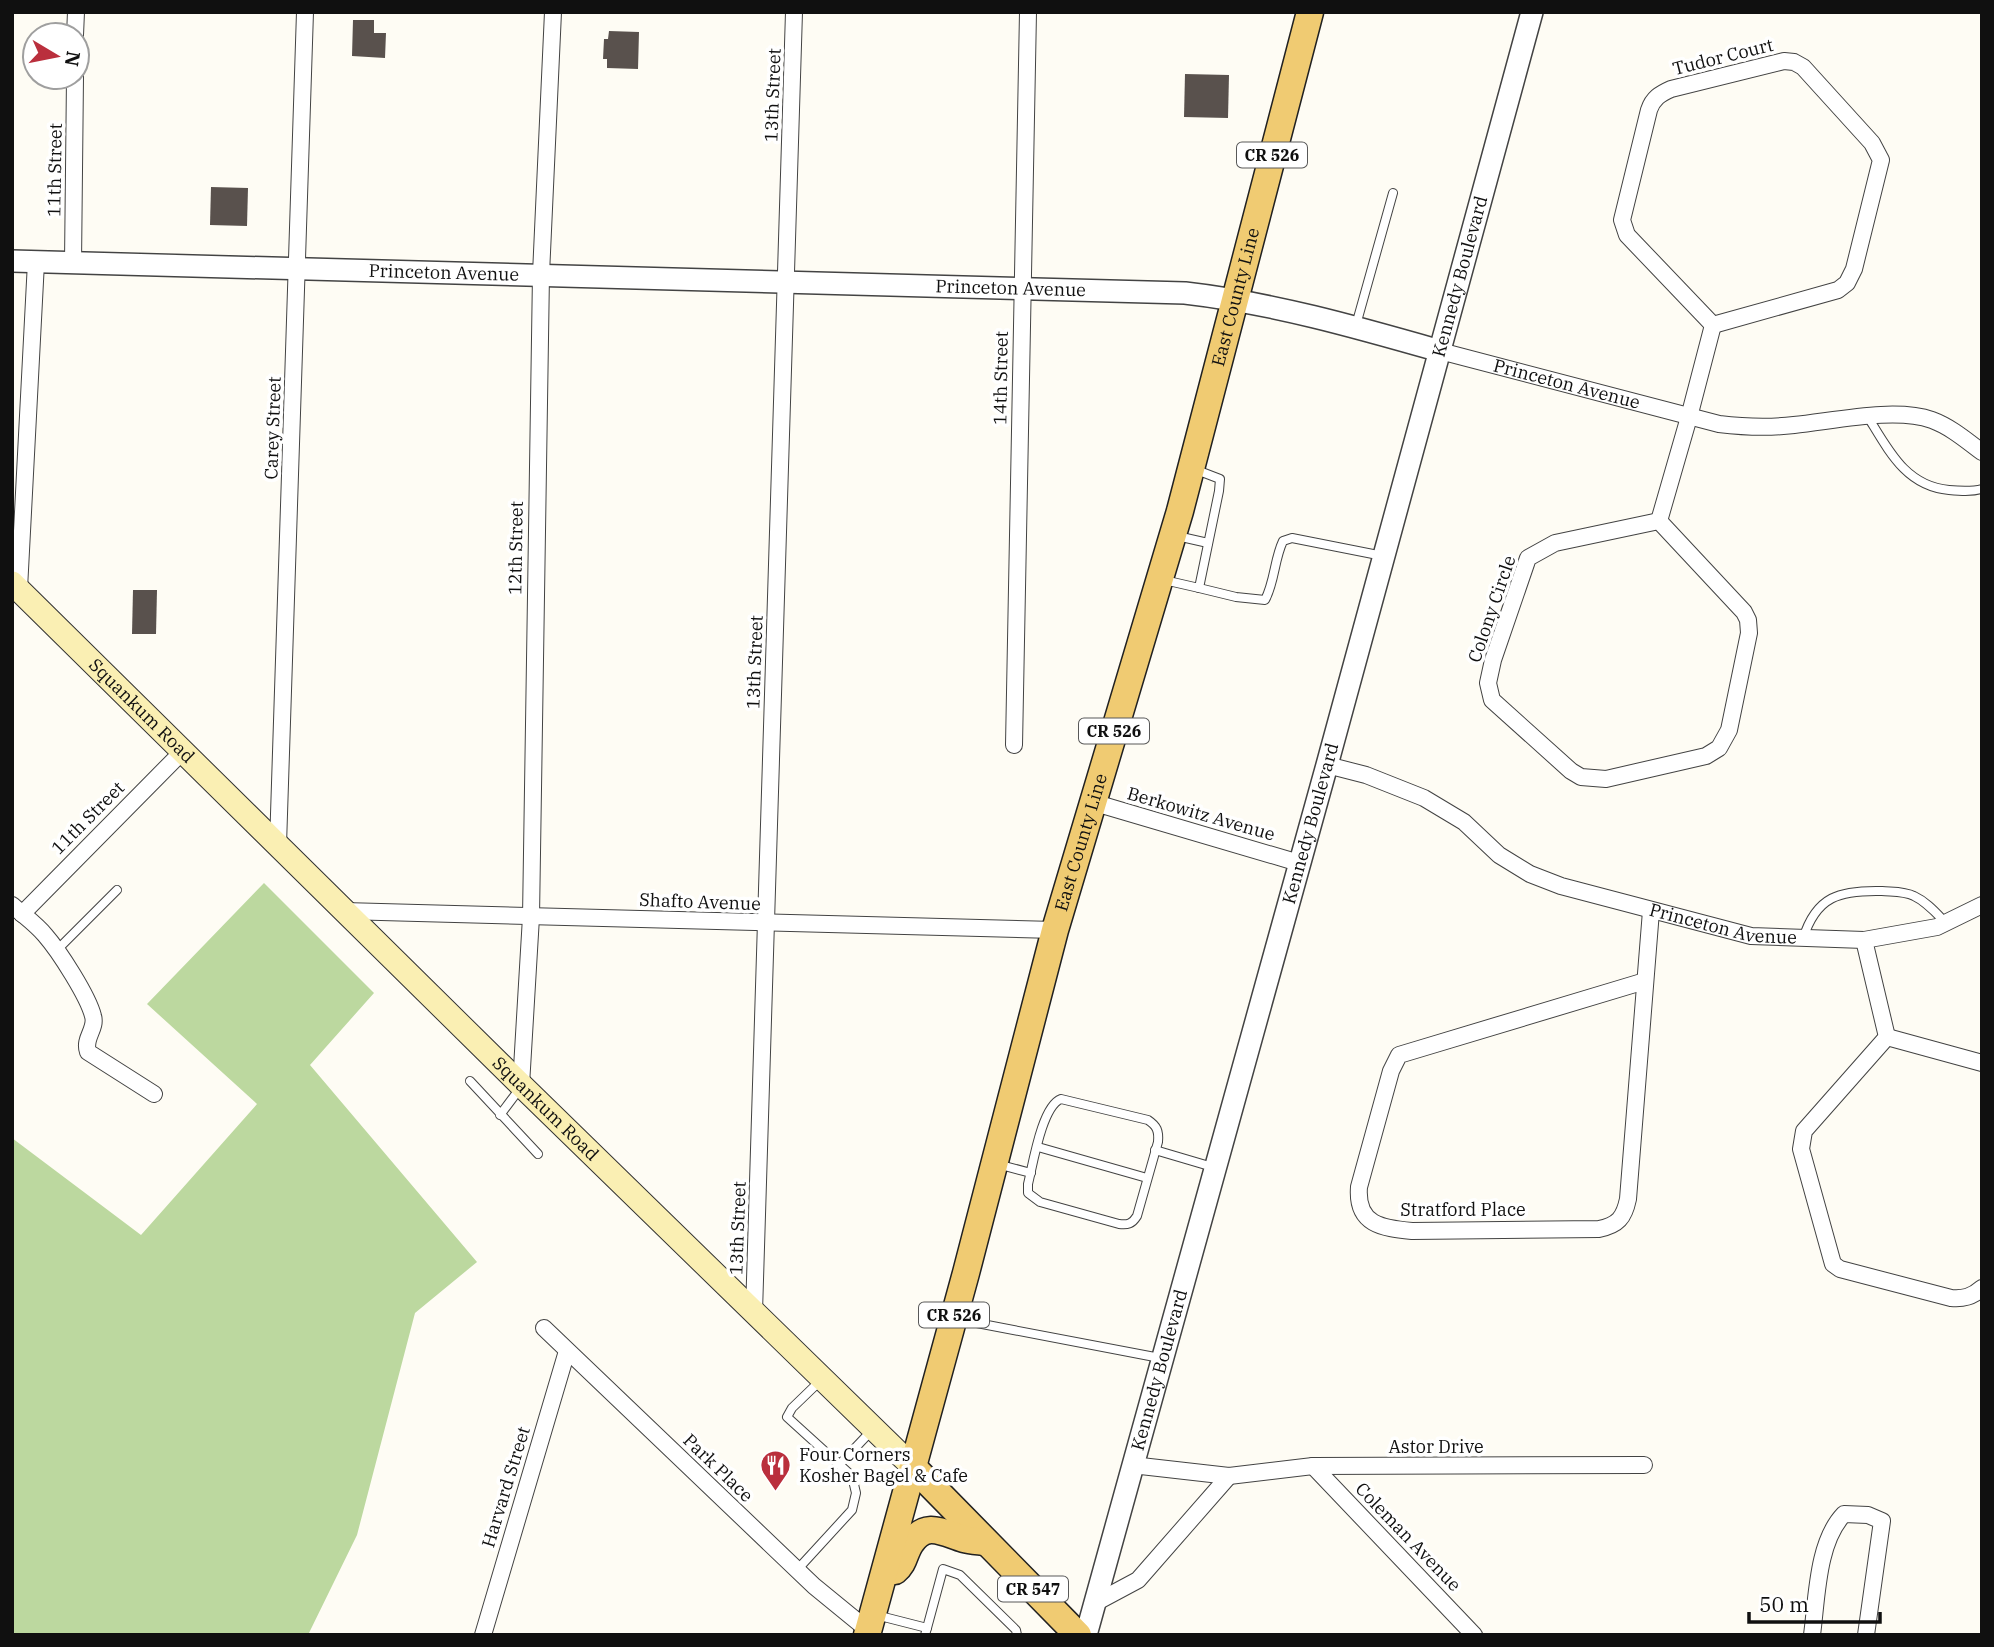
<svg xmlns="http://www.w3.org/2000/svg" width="1994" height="1647" font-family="'IBM Plex Serif',serif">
  <rect width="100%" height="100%" fill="#fefcf4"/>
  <path fill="#bcd89f" d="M 264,883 L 374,993 L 310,1065 L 477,1262 L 415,1313 L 357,1535 L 308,1635 L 12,1635 L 12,1138 L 141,1235 L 257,1104 L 147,1004 Z"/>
  <g fill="#59514d">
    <path d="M 353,20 L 374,20 L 374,33 L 386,33 L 385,58 L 352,56 Z"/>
    <path d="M 609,31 L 639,32 L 638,69 L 607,68 L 607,59 L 603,59 L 604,39 L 608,39 Z"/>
    <path d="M 1185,74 L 1229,75 L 1228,118 L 1184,117 Z"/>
    <path d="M 211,187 L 248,188 L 247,226 L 210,225 Z"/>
    <path d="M 133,590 L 157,590 L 156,634 L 132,634 Z"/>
  </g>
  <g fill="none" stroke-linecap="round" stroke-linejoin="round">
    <defs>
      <g id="service">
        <path d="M 1356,325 L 1393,193"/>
        <path d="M 1868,417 C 1889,451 1906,486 1949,490 C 1960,491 1971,492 1982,489"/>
        <path d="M 1194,469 L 1220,479 L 1219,491 L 1199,588 L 1236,597 L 1265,600 C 1275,581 1274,560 1283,541 L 1292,538 L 1383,556"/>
        <path d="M 1177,536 L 1208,543"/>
        <path d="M 1164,580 L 1199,588"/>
        <path d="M 1803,939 C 1816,896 1840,890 1882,891 C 1892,892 1904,891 1914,896 C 1927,902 1937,914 1947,924"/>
        <path d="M 56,951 L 117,890"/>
        <path d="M 470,1081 L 538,1154"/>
        <path d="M 1061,1099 L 1148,1120 C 1157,1126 1159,1131 1158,1142 L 1137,1216 C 1132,1224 1128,1225 1119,1224 L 1040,1202 L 1028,1193 L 1028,1184 C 1033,1164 1042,1106 1061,1099 Z"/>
        <path d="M 500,1115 L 521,1087"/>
        <path d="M 1038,1147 L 1147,1178"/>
        <path d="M 1155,1150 L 1216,1168"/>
        <path d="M 997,1164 L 1031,1173"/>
        <path d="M 956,1319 L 1160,1358"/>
        <path d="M 839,1465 L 873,1429"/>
        <path d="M 797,1570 L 852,1510 L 856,1493 L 852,1476 L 787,1417 L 792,1408 L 820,1381"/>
        <path d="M 876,1615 L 927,1628 L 925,1635"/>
        <path d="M 927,1628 L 943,1569 L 960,1575 L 1016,1630 L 1017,1635"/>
      </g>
      <g id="minor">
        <path d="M 75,35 L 76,12"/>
        <path d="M 1784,61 L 1794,62 L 1803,67 L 1872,143 L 1881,160 L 1854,269 L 1847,283 L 1838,290 L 1713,325 L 1627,235 L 1622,220 L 1649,110 C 1653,98 1660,94 1671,89 Z"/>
        <path d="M 73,263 L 75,77"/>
        <path id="s1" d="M 1440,351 L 1719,424 C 1744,427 1769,428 1794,425 C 1834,421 1895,407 1932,420 C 1951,427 1967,441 1982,452"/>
        <path d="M 1659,521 L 1744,612 L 1748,620 L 1749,633 L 1729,730 L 1719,748 L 1706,756 L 1606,779 L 1581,777 L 1571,771 L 1492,700 L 1488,683 L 1493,660 L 1528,558 L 1555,543 Z"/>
        <path d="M 1659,521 L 1689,417 L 1713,325"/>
        <path d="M 19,589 L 36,262"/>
        <path d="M 1014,745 L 1028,12"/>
        <path id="s2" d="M 1327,765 L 1366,775 L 1424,798 L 1464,822 L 1499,855 L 1530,874 L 1561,886 L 1751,936 L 1864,940 L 1937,927 L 1982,905"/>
        <path d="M 1092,802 L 1299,863"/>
        <path d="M 278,845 L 305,12"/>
        <path d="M 12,905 C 23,915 36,924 45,935 C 59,951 88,996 93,1016 C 97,1029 83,1038 88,1052 L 154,1094"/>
        <path d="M 344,911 L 1055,930"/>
        <path d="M 22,914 L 183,751"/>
        <path d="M 1864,940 L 1887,1037"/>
        <path d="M 1645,981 L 1399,1055 L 1391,1071 L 1359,1187 C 1356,1225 1382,1228 1412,1231 L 1599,1229 C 1618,1225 1624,1218 1628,1199 L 1651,911"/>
        <path d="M 1887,1037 L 1804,1131 L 1801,1149 L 1833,1264 L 1840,1269 L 1951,1298 C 1963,1299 1972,1297 1982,1288"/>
        <path d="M 1887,1037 L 1982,1063"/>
        <path d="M 521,1085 L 531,917 L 541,274 L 553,12"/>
        <path d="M 754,1312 L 794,12"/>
        <path d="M 544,1328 L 814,1586 L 869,1631"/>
        <path d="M 1132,1465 L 1229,1476 L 1313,1466 L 1644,1465"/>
        <path d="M 1313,1466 L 1474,1635"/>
        <path d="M 1095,1603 L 1138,1580 L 1229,1476"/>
        <path d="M 483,1635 L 567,1351"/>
        <path d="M 1812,1635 C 1817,1598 1817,1542 1844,1514 L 1868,1515 L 1882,1521 L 1866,1635"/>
      </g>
      <g id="tertiary">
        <path id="s3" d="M 12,261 L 1185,293 C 1272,303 1356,327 1440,351"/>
        <path id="s4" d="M 1086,1635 L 1327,765 L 1532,12"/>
      </g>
      <g id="secondary">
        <path id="s5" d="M 12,583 L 521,1085 L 913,1467"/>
      </g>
      <g id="primary">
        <path d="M 913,1467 L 1078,1635"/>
        <path d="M 895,1571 C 905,1563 904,1553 911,1543 C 926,1520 944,1533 964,1539 C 971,1541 979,1541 986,1542"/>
        <path id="s6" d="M 867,1635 L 966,1273 L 1055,930 L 1180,511 L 1310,12"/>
      </g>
    </defs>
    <use href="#service" stroke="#434343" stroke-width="10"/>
    <use href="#minor" stroke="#434343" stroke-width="18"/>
    <use href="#tertiary" stroke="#434343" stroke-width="24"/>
    <use href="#secondary" stroke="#323232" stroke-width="25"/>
    <use href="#primary" stroke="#212121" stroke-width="29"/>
    <use href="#service" stroke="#fff" stroke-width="8"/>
    <use href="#minor" stroke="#fff" stroke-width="16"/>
    <use href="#tertiary" stroke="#fff" stroke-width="21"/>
    <use href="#secondary" stroke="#faefb3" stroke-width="23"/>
    <use href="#primary" stroke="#f0cb72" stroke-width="26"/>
  </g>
  <defs>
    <symbol id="restaurant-pin" viewBox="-11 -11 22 30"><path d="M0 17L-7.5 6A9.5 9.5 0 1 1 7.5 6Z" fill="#ba2f3d" stroke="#fff"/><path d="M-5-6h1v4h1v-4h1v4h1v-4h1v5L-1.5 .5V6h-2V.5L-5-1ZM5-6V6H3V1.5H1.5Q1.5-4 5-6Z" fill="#fff"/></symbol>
  </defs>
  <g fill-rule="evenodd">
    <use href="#restaurant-pin" x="758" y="1448" width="35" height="47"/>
  </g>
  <g text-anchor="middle" stroke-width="7" stroke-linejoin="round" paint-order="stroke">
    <g fill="#fff" stroke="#585858" stroke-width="2">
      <rect x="1237" y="142.5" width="70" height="25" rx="5"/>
      <rect x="1079" y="718.5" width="70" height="25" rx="5"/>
      <rect x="919" y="1302.5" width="70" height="25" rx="5"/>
      <rect x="998" y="1576.5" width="70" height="25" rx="5"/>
    </g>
    <g font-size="16" font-weight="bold" fill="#101010">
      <text x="1272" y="161">CR 526</text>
      <text x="1114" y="737">CR 526</text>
      <text x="954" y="1321">CR 526</text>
      <text x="1033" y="1595">CR 547</text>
    </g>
    <g font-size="18" fill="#101010" stroke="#fff">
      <text transform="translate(1723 57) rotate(-14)" y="6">Tudor Court</text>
      <text transform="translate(773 95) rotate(-88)" y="6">13th Street</text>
      <text transform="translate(55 170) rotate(-89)" y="6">11th Street</text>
      <text dy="6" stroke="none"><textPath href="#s3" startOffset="432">Princeton Avenue</textPath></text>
      <text dy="6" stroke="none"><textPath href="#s4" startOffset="1409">Kennedy Boulevard</textPath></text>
      <text dy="6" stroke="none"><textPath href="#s3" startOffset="999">Princeton Avenue</textPath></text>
      <text dy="6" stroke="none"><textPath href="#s6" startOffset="1388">East County Line</textPath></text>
      <text transform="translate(1001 378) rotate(-89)" y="6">14th Street</text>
      <text dy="6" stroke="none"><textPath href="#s1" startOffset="131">Princeton Avenue</textPath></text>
      <text transform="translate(273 428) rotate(-88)" y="6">Carey Street</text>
      <text transform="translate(516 548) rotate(-89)" y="6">12th Street</text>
      <text transform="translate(1492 609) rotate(-71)" y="6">Colony Circle</text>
      <text transform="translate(755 662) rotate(-88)" y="6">13th Street</text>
      <text dy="6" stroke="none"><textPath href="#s5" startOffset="182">Squankum Road</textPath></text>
      <text transform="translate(1201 814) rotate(16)" y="6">Berkowitz Avenue</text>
      <text transform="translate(88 818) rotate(-45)" y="6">11th Street</text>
      <text dy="6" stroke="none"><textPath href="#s4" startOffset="842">Kennedy Boulevard</textPath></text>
      <text dy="6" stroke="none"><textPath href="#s6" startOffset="821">East County Line</textPath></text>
      <text transform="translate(700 902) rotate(2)" y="6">Shafto Avenue</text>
      <text dy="6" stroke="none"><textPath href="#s2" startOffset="434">Princeton Avenue</textPath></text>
      <text dy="6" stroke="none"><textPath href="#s5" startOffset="749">Squankum Road</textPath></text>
      <text x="1463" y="1216">Stratford Place</text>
      <text transform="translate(738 1228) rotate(-88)" y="6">13th Street</text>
      <text dy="6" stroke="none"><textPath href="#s4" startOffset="275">Kennedy Boulevard</textPath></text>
      <text x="1436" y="1453">Astor Drive</text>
      <text transform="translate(718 1468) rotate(44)" y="6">Park Place</text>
      <text transform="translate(506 1487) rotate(-73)" y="6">Harvard Street</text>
      <text transform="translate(1408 1537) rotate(46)" y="6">Coleman Avenue</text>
    </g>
    <g font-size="18" fill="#101010" stroke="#fff" text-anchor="start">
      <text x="799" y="1461">Four Corners<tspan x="799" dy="21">Kosher Bagel &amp; Cafe</tspan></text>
    </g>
  </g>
  <rect width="1994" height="1647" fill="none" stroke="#101010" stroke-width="28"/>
  <g transform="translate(56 56) rotate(100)"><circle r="33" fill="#ffffff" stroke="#9f9f9f" stroke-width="2"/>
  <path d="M0-5L12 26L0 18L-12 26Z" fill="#ba2f3d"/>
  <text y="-10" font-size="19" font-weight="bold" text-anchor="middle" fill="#101010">N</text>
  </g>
  <path d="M1749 1612v10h131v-10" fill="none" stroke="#101010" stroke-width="3.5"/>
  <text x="1759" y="1612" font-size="21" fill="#101010" stroke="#ffffff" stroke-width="5" paint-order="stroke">50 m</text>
</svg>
